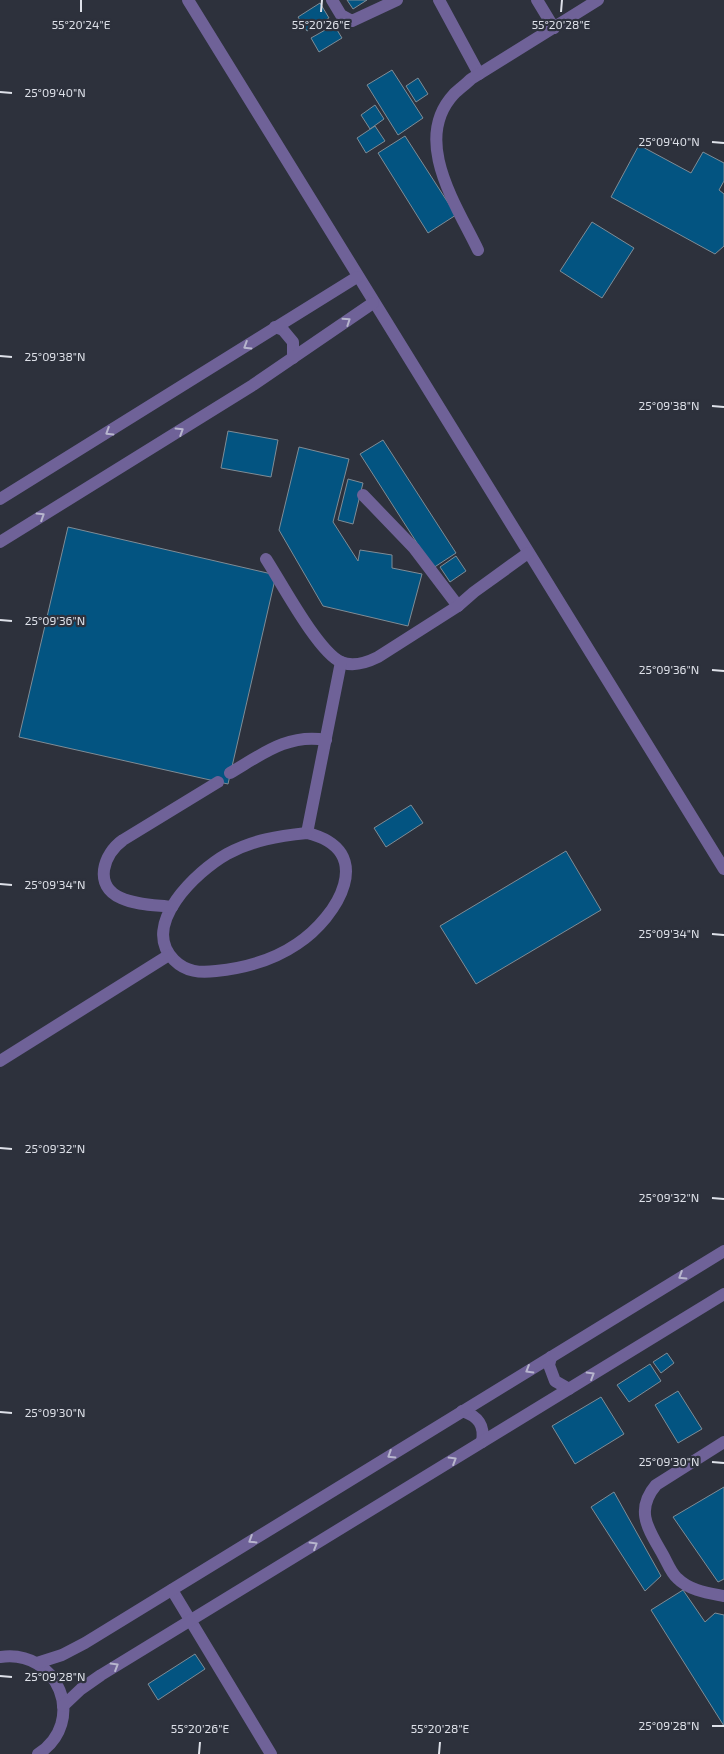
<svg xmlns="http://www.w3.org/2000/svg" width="724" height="1754" font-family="'Exo 2',sans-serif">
  <rect width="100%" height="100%" fill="#2d313c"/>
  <g fill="#035481" stroke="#7f8c96">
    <path d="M 347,0 L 367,0 L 353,9 Z"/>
    <path d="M 320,3 L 329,18 L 307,31 L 298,17 Z"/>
    <path d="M 334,25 L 342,38 L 319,52 L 311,38 Z"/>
    <path d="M 392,70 L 423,118 L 398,135 L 367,85 Z"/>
    <path d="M 418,78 L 428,94 L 416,102 L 406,86 Z"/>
    <path d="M 375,105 L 384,119 L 370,129 L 361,115 Z"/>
    <path d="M 375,126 L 385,141 L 366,153 L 357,138 Z"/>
    <path d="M 405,136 L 456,215 L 428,233 L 378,153 Z"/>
    <path d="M 639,145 L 691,173 L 703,152 L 724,163 L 724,181 L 719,190 L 724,194 L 724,246 L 715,254 L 611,197 Z"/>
    <path d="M 592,222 L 634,248 L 602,298 L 560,271 Z"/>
    <path d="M 228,431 L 278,440 L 271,477 L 221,468 Z"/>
    <path d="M 383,440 L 456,553 L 433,568 L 360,454 Z"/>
    <path d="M 299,447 L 349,459 L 333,522 L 358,561 L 360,550 L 392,555 L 392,568 L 422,574 L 408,626 L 323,606 L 279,530 Z"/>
    <path d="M 348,479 L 363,483 L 353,524 L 338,520 Z"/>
    <path d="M 68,527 L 276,575 L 228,784 L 19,737 Z"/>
    <path d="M 456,556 L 466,571 L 450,582 L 440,567 Z"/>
    <path d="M 411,805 L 423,823 L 386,847 L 374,828 Z"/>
    <path d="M 566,851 L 601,910 L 476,984 L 440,926 Z"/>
    <path d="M 667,1353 L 674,1363 L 661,1373 L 653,1362 Z"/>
    <path d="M 650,1364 L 661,1381 L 629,1402 L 617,1385 Z"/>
    <path d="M 678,1391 L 702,1429 L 678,1443 L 655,1405 Z"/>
    <path d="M 601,1397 L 624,1434 L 575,1464 L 552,1426 Z"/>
    <path d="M 724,1487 L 724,1579 L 718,1582 L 673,1517 Z"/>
    <path d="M 614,1492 L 661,1576 L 645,1591 L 591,1507 Z"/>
    <path d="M 683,1590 L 705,1622 L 715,1613 L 724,1615 L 724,1726 L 651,1610 Z"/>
    <path d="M 195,1654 L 205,1669 L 158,1700 L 148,1684 Z"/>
  </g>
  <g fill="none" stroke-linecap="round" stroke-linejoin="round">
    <g stroke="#6f6298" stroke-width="12">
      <path d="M 188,0 L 724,869"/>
      <path d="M 332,0 L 341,15 L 352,21 L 397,0"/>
      <path d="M 439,0 L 479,74"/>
      <path d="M 537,0 L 554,28"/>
      <path d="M 478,250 C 457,206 411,140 454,94 C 459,89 466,84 471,79 L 598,0"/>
      <path d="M 275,327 L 283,330 L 293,342 L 293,358"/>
      <path d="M 363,495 L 414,548 L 458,606"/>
      <path d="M 0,499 L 357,277"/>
      <path d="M 0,542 L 253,385 L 373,303"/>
      <path d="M 266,559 C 281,582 318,652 341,662 C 353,667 366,663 378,657 L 458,606 L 474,592 L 528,553"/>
      <path d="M 230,773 C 261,755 288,733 326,740"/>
      <path d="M 307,833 C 378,850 338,917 297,944 C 272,961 246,968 216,971 C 200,973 186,972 174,960 C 139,925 197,871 227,854 C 253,840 278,836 307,833 Z"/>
      <path d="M 307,833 L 341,662"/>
      <path d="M 172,907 C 155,905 136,905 121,898 C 93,886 103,854 123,840 L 218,782"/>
      <path d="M 0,1061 L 169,955"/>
      <path d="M 551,1357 L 549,1365 L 555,1381 L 569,1389"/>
      <path d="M 462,1411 C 478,1416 485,1425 482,1442"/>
      <path d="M 724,1442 L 656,1485 C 634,1511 649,1530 663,1555 C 667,1562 671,1573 677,1578 C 690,1591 708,1593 724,1596"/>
      <path d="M 172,1590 L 271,1754"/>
      <path d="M 0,1657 C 58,1648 88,1722 38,1754"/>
      <path d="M 37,1663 L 62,1655 L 85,1643 L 724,1251"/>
      <path d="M 63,1706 L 81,1689 L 101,1675 L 724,1294"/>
    </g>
  </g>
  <defs><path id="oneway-chevron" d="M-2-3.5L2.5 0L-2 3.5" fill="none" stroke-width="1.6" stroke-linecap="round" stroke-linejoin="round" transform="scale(1.25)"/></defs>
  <g stroke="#b7b5cd">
    <use href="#oneway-chevron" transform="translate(347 321) rotate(-34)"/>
    <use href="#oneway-chevron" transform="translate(247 346) rotate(148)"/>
    <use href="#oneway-chevron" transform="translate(180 431) rotate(-32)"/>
    <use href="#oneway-chevron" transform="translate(109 432) rotate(148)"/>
    <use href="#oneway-chevron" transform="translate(41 516) rotate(-32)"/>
    <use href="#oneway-chevron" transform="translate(682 1276) rotate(148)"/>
    <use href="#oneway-chevron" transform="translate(529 1370) rotate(149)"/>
    <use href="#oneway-chevron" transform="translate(591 1375) rotate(-31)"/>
    <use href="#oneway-chevron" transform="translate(391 1455) rotate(148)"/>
    <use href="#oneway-chevron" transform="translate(453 1460) rotate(-31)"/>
    <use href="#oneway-chevron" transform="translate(252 1540) rotate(148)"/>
    <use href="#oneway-chevron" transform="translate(314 1545) rotate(-31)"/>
    <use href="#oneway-chevron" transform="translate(115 1666) rotate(-31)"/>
  </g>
  <path fill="none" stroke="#dee1e9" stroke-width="2" d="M 81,12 L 81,0M 321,12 L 322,0M 561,12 L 562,0M 0,92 L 12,93M 712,142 L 724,143M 0,356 L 12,357M 712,406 L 724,407M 0,620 L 12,621M 712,670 L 724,671M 0,884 L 12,885M 712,934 L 724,935M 0,1148 L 12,1149M 712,1198 L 724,1199M 0,1412 L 12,1413M 712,1462 L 724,1463M 0,1676 L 12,1677M 712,1726 L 724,1726M 199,1754 L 200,1742M 439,1754 L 440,1742"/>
  <g font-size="12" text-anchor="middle" fill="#dee1e9" stroke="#2d313c" stroke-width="4.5" stroke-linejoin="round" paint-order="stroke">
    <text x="81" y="29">55°20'24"E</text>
    <text x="321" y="29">55°20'26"E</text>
    <text x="561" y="29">55°20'28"E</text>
    <text x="55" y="97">25°09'40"N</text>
    <text x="669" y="146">25°09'40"N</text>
    <text x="55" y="361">25°09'38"N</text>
    <text x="669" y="410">25°09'38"N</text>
    <text x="55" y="625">25°09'36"N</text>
    <text x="669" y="674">25°09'36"N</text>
    <text x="55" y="889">25°09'34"N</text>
    <text x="669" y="938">25°09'34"N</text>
    <text x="55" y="1153">25°09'32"N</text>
    <text x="669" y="1202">25°09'32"N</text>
    <text x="55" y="1417">25°09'30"N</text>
    <text x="669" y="1466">25°09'30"N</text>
    <text x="55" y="1681">25°09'28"N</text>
    <text x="669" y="1730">25°09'28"N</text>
    <text x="200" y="1733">55°20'26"E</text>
    <text x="440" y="1733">55°20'28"E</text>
  </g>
</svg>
